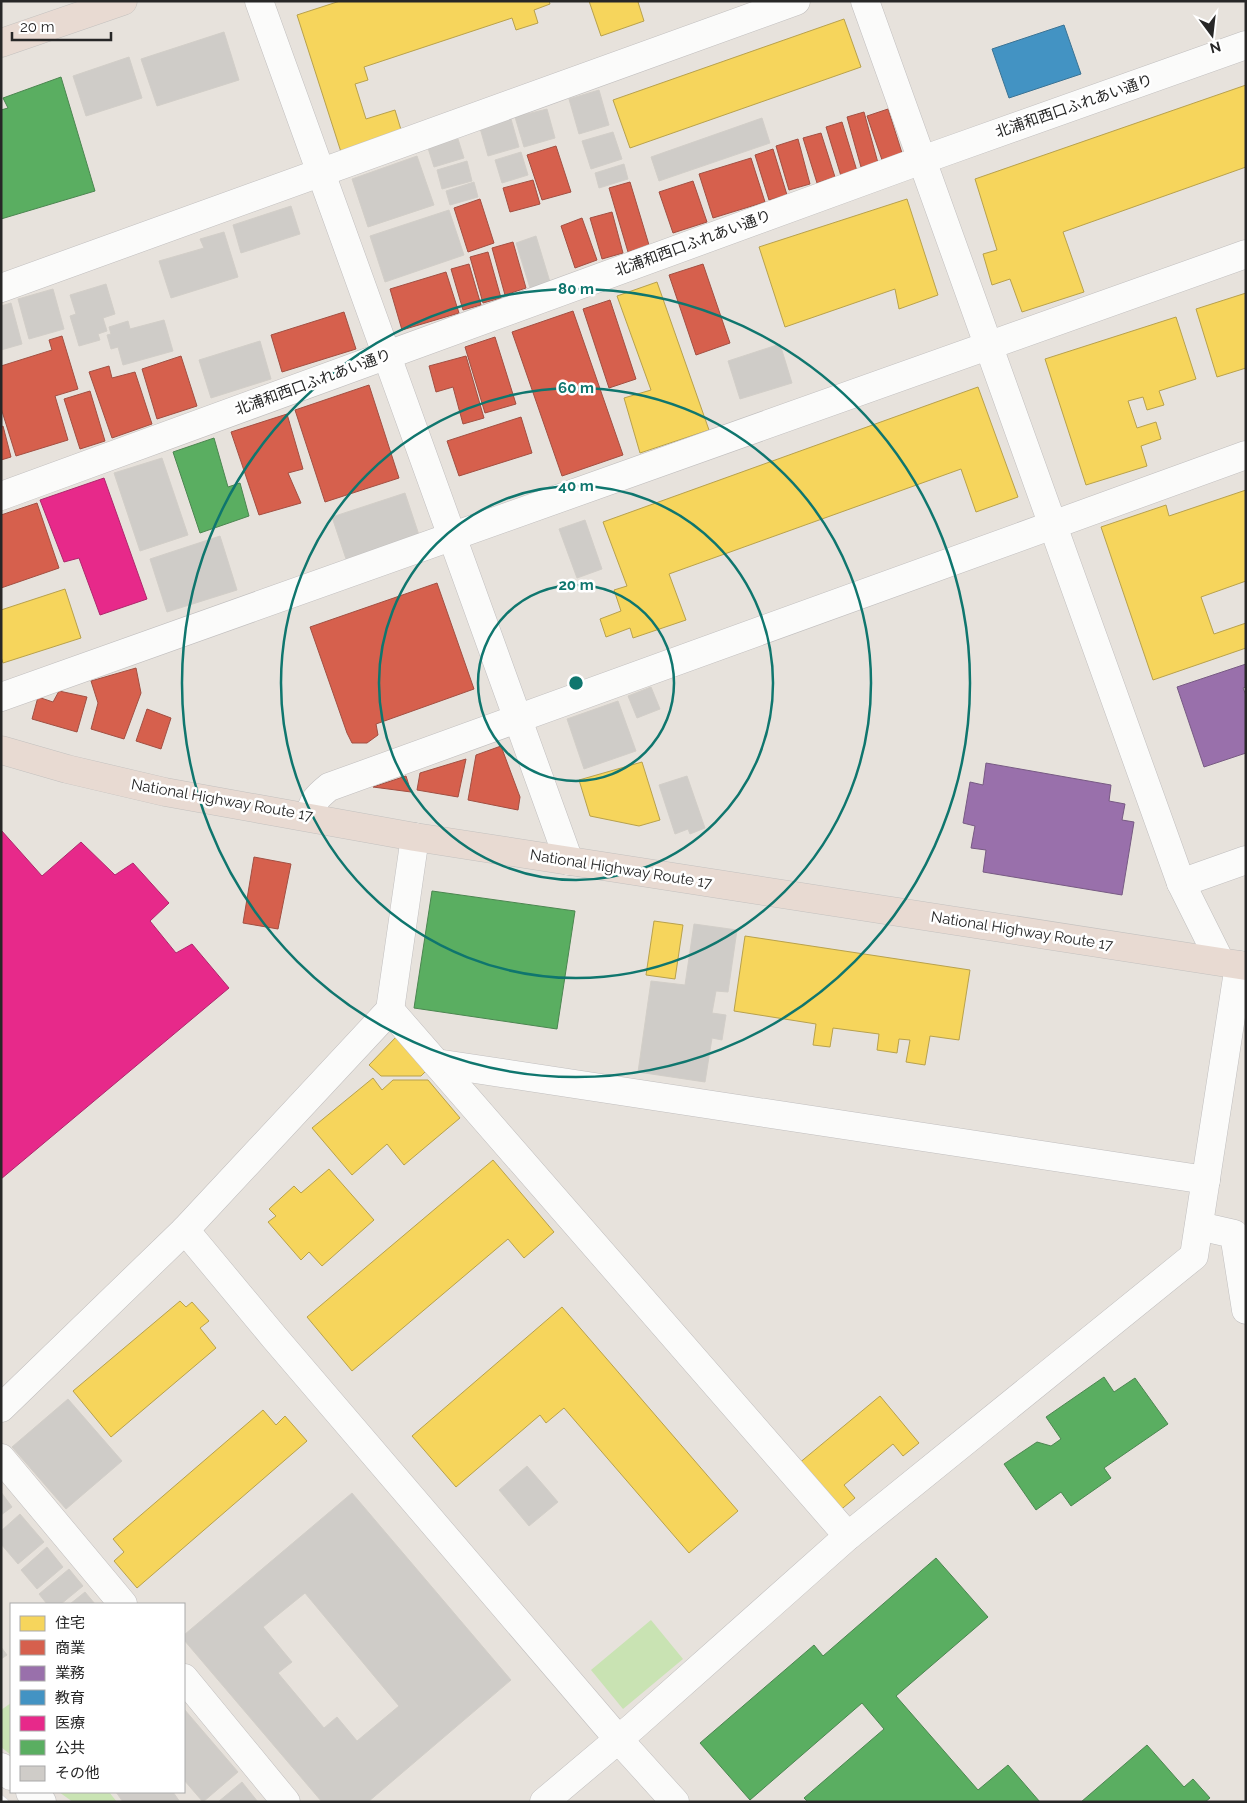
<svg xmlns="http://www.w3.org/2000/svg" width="1247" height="1803" font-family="Raleway,'Noto Sans JP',sans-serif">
  <rect width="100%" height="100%" fill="#e7e2dc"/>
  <g fill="#c9e3b3">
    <path d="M 651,1620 L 683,1659 L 623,1709 L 591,1670 Z"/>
    <path d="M 11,1703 L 11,1755 L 1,1747 L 1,1710 Z"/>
    <path d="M 59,1792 L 109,1792 L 117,1802 L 73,1802 Z"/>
  </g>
  <g fill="#f6d55c" stroke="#b8a14c">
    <path d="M 340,1 L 549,1 L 550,4 L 534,10 L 538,23 L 516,30 L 512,18 L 364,67 L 368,80 L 355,84 L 366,119 L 395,110 L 402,133 L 341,152 L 297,15 Z"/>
    <path d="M 589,1 L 641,1 L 638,2 L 644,21 L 601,36 Z"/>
    <path d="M 844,19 L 861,67 L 630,148 L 613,100 Z"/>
    <path d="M 1246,85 L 1246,167 L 1063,232 L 1084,292 L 1022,312 L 1010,279 L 992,285 L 983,254 L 997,250 L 975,179 Z"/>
    <path d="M 907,199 L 938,295 L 899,309 L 895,289 L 785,327 L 759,247 Z"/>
    <path d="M 657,282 L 709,430 L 640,453 L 624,398 L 651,390 L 617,296 Z"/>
    <path d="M 1246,293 L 1246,368 L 1217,377 L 1196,309 Z"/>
    <path d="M 1176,317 L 1196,379 L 1159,391 L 1164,405 L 1147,410 L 1143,397 L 1128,401 L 1137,428 L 1156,422 L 1161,439 L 1141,446 L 1147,466 L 1086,485 L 1045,359 Z"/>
    <path d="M 978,387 L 1018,497 L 976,512 L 961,469 L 669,574 L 686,620 L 633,638 L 630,628 L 606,637 L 600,619 L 621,611 L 614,590 L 627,586 L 603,522 Z"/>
    <path d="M 1246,490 L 1246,581 L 1201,597 L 1214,634 L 1246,623 L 1246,648 L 1153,680 L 1101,527 L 1166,505 L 1169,516 Z"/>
    <path d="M 65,589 L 81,638 L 3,663 L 1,657 L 1,610 Z"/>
    <path d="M 642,762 L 660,820 L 639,826 L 590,816 L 579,780 Z"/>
    <path d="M 654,921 L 683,925 L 675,979 L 646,975 Z"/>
    <path d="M 745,936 L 970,970 L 959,1040 L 930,1036 L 925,1065 L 906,1062 L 910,1040 L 899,1039 L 897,1053 L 877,1050 L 879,1034 L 833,1028 L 830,1047 L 813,1045 L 816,1024 L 734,1011 Z"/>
    <path d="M 397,1036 L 428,1069 L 421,1076 L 381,1076 L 369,1065 Z"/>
    <path d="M 373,1078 L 382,1090 L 393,1080 L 428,1080 L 460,1118 L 404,1165 L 387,1144 L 352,1175 L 312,1128 Z"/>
    <path d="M 493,1160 L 554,1232 L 524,1258 L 508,1239 L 352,1371 L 307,1317 Z"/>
    <path d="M 329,1169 L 374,1220 L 322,1266 L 309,1252 L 301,1260 L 268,1222 L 276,1216 L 269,1209 L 294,1186 L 301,1193 Z"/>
    <path d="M 180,1301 L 186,1307 L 192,1302 L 209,1321 L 200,1328 L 216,1348 L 111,1437 L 73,1391 Z"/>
    <path d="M 562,1307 L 738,1511 L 689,1553 L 564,1408 L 546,1423 L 540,1415 L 456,1487 L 412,1436 Z"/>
    <path d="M 880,1396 L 919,1443 L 903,1456 L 893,1444 L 844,1485 L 855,1498 L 838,1512 L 798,1464 Z"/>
    <path d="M 263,1410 L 276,1425 L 285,1416 L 307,1441 L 137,1588 L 114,1561 L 124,1552 L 113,1539 Z"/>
  </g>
  <g fill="#d6604d" stroke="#a24f42">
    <path d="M 888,109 L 902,153 L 882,160 L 867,116 Z"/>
    <path d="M 864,112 L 878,163 L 861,167 L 847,117 Z"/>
    <path d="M 842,122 L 857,171 L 841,176 L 826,127 Z"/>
    <path d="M 821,133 L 835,177 L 817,183 L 803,138 Z"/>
    <path d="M 798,139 L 810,184 L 789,190 L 776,146 Z"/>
    <path d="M 556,146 L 571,192 L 542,200 L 527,155 Z"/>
    <path d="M 773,149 L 787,195 L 769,200 L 755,155 Z"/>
    <path d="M 751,158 L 765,202 L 713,218 L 699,174 Z"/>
    <path d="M 533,180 L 540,204 L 510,212 L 503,188 Z"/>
    <path d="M 693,181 L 707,222 L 673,233 L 659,192 Z"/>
    <path d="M 630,182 L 649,245 L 628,252 L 609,188 Z"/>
    <path d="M 480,199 L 494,243 L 468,252 L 454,208 Z"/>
    <path d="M 612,212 L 623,253 L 602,259 L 590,218 Z"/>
    <path d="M 582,218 L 597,260 L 575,268 L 561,226 Z"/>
    <path d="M 513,242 L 526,288 L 505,295 L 492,248 Z"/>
    <path d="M 488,252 L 501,298 L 483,303 L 470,257 Z"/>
    <path d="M 469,264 L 481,305 L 463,310 L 451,269 Z"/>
    <path d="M 703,264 L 730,343 L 696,355 L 669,275 Z"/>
    <path d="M 446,272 L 459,313 L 402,330 L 390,289 Z"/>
    <path d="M 610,300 L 636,379 L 609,388 L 583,309 Z"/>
    <path d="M 573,311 L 623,455 L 562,476 L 512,332 Z"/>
    <path d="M 344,312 L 356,349 L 282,372 L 271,335 Z"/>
    <path d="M 62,336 L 78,389 L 55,396 L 68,440 L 16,456 L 1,408 L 1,366 L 52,350 L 49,340 Z"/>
    <path d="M 495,337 L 516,404 L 485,413 L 465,347 Z"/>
    <path d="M 181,356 L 197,406 L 157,419 L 142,369 Z"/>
    <path d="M 466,356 L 484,418 L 463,424 L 453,387 L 436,392 L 429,366 Z"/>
    <path d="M 109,366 L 112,378 L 135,372 L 152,424 L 112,438 L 89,372 Z"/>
    <path d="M 369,385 L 399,478 L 325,502 L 295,410 Z"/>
    <path d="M 90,391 L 105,441 L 80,449 L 64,399 Z"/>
    <path d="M 287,414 L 303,469 L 288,473 L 301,503 L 259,515 L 231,432 Z"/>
    <path d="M 521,417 L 532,453 L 459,476 L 447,441 Z"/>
    <path d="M 3,426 L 11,457 L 1,460 L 1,427 Z"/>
    <path d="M 37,503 L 59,568 L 1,588 L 1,515 Z"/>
    <path d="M 437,583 L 474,689 L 376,724 L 378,735 L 367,743 L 352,743 L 347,733 L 310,627 Z"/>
    <path d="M 136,668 L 141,693 L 124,739 L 91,729 L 98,703 L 91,681 Z"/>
    <path d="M 59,691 L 87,697 L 77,732 L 32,719 L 38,697 L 53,702 Z"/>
    <path d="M 147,709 L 171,718 L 161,749 L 136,741 Z"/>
    <path d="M 501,746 L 520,797 L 518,810 L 468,800 L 476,755 Z"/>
    <path d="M 466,759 L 458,797 L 417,790 L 420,773 Z"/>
    <path d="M 406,776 L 411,792 L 373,787 Z"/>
    <path d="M 254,857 L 291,864 L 278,929 L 243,923 Z"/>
  </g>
  <g fill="#9970ab" stroke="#775a83">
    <path d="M 1246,664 L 1246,687 L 1243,688 L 1246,695 L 1246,753 L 1204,767 L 1177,687 Z"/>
    <path d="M 986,763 L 1111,785 L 1109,801 L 1125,804 L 1122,820 L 1134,822 L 1122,895 L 983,872 L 986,850 L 971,848 L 975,826 L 963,823 L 970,782 L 983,785 Z"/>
  </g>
  <path fill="#4393c3" stroke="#3b7394" d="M 1064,25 L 1081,74 L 1009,98 L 992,49 Z"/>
  <g fill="#e7298a" stroke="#ad286c">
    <path d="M 104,478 L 147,599 L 100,615 L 79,558 L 64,562 L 40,500 Z"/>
    <path d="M 1,830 L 42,876 L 81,842 L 115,875 L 133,863 L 169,903 L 150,921 L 176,953 L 192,944 L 229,988 L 1,1179 Z"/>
  </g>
  <g fill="#5aae61" stroke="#4b8650">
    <path d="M 61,77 L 95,191 L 1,219 L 1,110 L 8,108 L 3,98 Z"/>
    <path d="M 214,438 L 228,487 L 240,483 L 249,516 L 200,533 L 173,452 Z"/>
    <path d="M 432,891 L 575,911 L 557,1029 L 414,1008 Z"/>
    <path d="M 1104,1377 L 1114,1392 L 1135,1378 L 1168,1424 L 1104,1468 L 1111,1478 L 1071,1506 L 1061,1492 L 1036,1510 L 1004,1464 L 1037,1442 L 1051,1446 L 1061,1439 L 1046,1417 Z"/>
    <path d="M 936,1558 L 988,1617 L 896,1696 L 978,1790 L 1008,1765 L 1040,1802 L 808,1802 L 804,1798 L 884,1729 L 862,1703 L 750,1800 L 700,1743 L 814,1645 L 823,1656 Z"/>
    <path d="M 1147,1745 L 1184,1787 L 1193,1779 L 1210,1798 L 1205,1802 L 1081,1802 Z"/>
  </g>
  <g fill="#cfccc8" stroke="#d2cec8" fill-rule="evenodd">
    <path d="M 224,32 L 239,80 L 157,106 L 141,59 Z"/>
    <path d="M 129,57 L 142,98 L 86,116 L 73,76 Z"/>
    <path d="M 599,90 L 609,125 L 579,134 L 569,99 Z"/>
    <path d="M 547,109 L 555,138 L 524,147 L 515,117 Z"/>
    <path d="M 762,118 L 770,143 L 659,181 L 651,157 Z"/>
    <path d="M 511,119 L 519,147 L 488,156 L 480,128 Z"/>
    <path d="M 613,132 L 622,159 L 591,169 L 582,141 Z"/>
    <path d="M 458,139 L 464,158 L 434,167 L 428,148 Z"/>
    <path d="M 521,152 L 528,175 L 502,183 L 495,160 Z"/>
    <path d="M 417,156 L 434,205 L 368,227 L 352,179 Z"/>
    <path d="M 467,161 L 472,181 L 442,189 L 437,170 Z"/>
    <path d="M 624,164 L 628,179 L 599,188 L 595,173 Z"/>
    <path d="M 474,182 L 478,197 L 450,205 L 446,191 Z"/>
    <path d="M 291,206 L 300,234 L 241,253 L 233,225 Z"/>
    <path d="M 449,210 L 464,255 L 385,282 L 370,236 Z"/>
    <path d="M 224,232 L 238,277 L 171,298 L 159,261 L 204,248 L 200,239 Z"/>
    <path d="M 536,236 L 550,282 L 530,288 L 516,243 Z"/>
    <path d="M 106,284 L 115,314 L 103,318 L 107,331 L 98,334 L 100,340 L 79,346 L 70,316 L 76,314 L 70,295 Z"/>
    <path d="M 53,289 L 64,329 L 29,339 L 18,299 Z"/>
    <path d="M 11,303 L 22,344 L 1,350 L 1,306 Z"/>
    <path d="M 164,320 L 173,351 L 123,365 L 118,347 L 111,349 L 107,335 L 111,334 L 109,327 L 128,321 L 130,329 Z"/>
    <path d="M 260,341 L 271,379 L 211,398 L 199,360 Z"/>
    <path d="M 780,344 L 792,383 L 740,399 L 728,361 Z"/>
    <path d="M 162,458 L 188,535 L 140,551 L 114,473 Z"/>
    <path d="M 405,493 L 419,535 L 346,559 L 332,517 Z"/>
    <path d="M 585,520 L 602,569 L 577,578 L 559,529 Z"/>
    <path d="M 220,536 L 237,590 L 167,612 L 150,559 Z"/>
    <path d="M 651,687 L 660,709 L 637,718 L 628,696 Z"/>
    <path d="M 618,701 L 636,751 L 584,769 L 567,719 Z"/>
    <path d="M 687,776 L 705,828 L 690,834 L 688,829 L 675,834 L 659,785 Z"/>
    <path d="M 694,924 L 737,930 L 728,992 L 716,991 L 712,1013 L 726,1015 L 722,1040 L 712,1038 L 705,1082 L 638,1072 L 651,981 L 685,985 Z"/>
    <path d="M 68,1399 L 122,1461 L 66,1509 L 12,1447 Z"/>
    <path d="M 527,1466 L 558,1502 L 529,1526 L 499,1490 Z"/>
    <path d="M 1,1492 L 12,1507 L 1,1515 Z"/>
    <path d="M 352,1493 L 511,1680 L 368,1802 L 322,1802 L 184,1640 L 184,1635 ZM 305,1593 L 399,1706 L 357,1741 L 337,1717 L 324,1728 L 278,1673 L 292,1662 L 263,1627 Z"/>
    <path d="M 20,1514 L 44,1542 L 18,1564 L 1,1544 L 1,1531 Z"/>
    <path d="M 47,1547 L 63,1567 L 37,1589 L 21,1570 Z"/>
    <path d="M 69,1569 L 83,1586 L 61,1604 L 47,1604 L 39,1594 Z"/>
    <path d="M 85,1592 L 95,1604 L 70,1604 Z"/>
    <path d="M 1,1647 L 7,1655 L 1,1659 Z"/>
    <path d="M 184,1709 L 238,1772 L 203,1802 L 184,1780 Z"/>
    <path d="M 242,1782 L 258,1802 L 218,1802 Z"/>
    <path d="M 116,1792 L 173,1792 L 180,1802 L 123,1802 Z"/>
  </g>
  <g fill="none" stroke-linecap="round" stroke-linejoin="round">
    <defs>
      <g id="street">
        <path d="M 259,1 L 569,861"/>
        <path d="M 865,1 L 1181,883 L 1220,961"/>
        <path d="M 1,288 L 796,1"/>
        <path d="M 1,496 L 922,160 L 1246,45"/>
        <path d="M 1,697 L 1246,254"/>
        <path d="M 310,817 C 311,802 318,796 329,787 L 1246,455"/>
        <path d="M 1181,883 L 1246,860"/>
        <path d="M 390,1010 L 848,1536"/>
        <path d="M 436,1063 L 1206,1180"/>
        <path d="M 1199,1226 L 1234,1234 L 1246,1310"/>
        <path d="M 185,1230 L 274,1337 L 619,1740 L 675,1802"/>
        <path d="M 1,1408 L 185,1230 L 390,1010 L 415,837"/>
        <path d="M 1,1458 L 123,1604"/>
        <path d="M 184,1678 L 286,1802"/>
        <path d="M 1,1767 L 11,1776"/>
        <path d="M 30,1792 L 42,1802"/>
        <path d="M 544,1802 L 633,1727 L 848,1536 L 1194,1256 L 1239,965"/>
      </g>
      <g id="highway">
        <path d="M 1,43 L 123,1"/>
        <path d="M 1,750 L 67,769 L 165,792 L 415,837 L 1246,966"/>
      </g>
    </defs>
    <use href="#street" stroke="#c0bebe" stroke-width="29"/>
    <use href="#highway" stroke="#c3c1bf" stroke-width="29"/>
    <use href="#street" stroke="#fbfbfa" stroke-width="28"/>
    <use href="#highway" stroke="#e8dad2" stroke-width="28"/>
    <defs>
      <path id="rail" d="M 1,1797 L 7,1802"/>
    </defs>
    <use href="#rail" stroke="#dcdcde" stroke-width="5.5"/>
    <use href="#rail" stroke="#fff" stroke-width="4" stroke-dasharray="11" stroke-linecap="butt"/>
  </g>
  <g fill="none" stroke="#0f766e" stroke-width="2.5">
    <circle cx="576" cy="683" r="98"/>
    <circle cx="576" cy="683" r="197"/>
    <circle cx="576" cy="683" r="295"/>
    <circle cx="576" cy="683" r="394"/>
  </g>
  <g text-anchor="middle" stroke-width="5" stroke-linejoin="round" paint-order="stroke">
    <g font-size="15" fill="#272727" stroke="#fff">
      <text transform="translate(1074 106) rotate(-19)" y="5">北浦和西口ふれあい通り</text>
      <text transform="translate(693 243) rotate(-20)" y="5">北浦和西口ふれあい通り</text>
      <text transform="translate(313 382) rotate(-20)" y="5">北浦和西口ふれあい通り</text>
      <text transform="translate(222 800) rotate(10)" y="5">National Highway Route 17</text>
      <text transform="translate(621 869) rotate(9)" y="5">National Highway Route 17</text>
      <text transform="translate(1022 931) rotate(9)" y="5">National Highway Route 17</text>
    </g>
  </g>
  <circle cx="576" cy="683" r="8" fill="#0f766e" stroke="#fff" stroke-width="2.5"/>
  <g font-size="15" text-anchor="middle" font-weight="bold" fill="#0f766e" stroke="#fff" stroke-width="5" stroke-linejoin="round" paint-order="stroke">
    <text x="576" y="294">80 m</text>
    <text x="576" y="393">60 m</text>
    <text x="576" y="491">40 m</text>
    <text x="576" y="590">20 m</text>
  </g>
  <rect width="1247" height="1803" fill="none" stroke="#272727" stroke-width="5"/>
  <rect x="10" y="1603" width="175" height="190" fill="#ffffff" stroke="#a9a9a9"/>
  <rect x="20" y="1616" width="25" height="15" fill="#f6d55c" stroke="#a9a9a9"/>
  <text x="55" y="1628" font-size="15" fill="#272727">住宅</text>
  <rect x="20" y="1640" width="25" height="15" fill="#d6604d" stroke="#a9a9a9"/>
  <text x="55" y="1653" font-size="15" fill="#272727">商業</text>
  <rect x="20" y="1666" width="25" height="15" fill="#9970ab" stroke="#a9a9a9"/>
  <text x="55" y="1678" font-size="15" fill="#272727">業務</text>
  <rect x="20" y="1690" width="25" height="15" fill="#4393c3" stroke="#a9a9a9"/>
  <text x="55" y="1703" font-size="15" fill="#272727">教育</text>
  <rect x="20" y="1716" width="25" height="15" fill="#e7298a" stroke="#a9a9a9"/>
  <text x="55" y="1728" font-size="15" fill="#272727">医療</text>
  <rect x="20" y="1740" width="25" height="15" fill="#5aae61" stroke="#a9a9a9"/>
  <text x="55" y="1753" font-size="15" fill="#272727">公共</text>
  <rect x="20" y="1766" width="25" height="15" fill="#cfccc8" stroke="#a9a9a9"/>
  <text x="55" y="1778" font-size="15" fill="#272727">その他</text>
  <g transform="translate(1212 35) rotate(165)" stroke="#ffffff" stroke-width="4" paint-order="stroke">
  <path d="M0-4L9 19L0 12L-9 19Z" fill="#272727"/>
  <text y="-8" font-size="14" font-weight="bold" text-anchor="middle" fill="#272727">N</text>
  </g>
  <path d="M12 32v8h99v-8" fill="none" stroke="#272727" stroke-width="2.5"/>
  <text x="20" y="32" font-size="15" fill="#272727" stroke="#ffffff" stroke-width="4" paint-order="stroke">20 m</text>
</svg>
